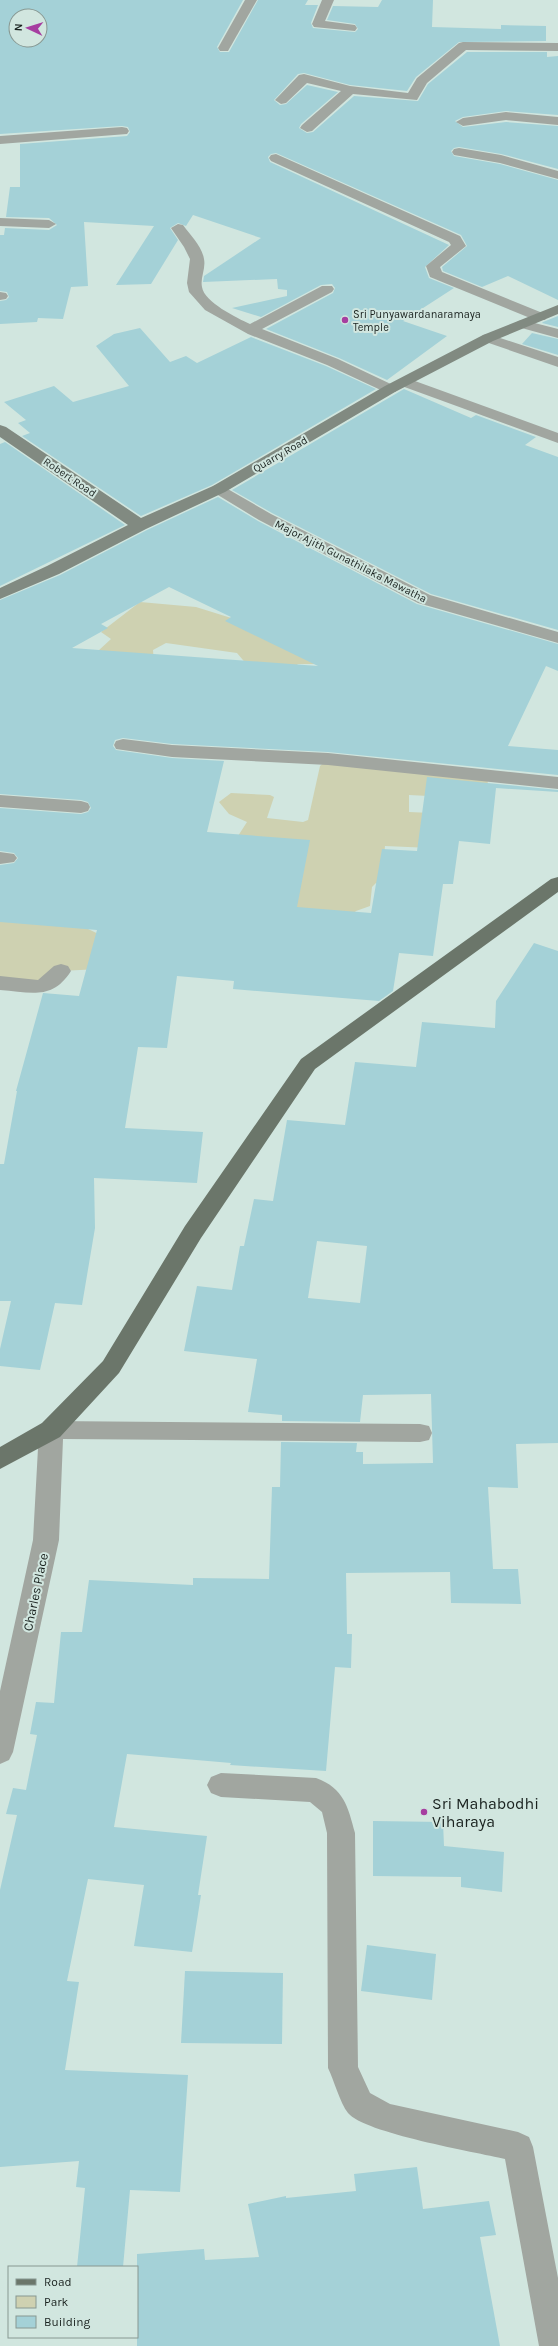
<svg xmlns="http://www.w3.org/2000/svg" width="558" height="2346" font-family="Karla,sans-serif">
  <rect width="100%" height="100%" fill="#d1e6df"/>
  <g fill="#ced1b1">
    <path d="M 140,602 L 196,607 L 282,634 L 391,664 L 298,664 L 286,676 L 248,666 L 237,653 L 166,643 L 153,650 L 155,677 L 98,651 L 111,639 L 101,632 Z"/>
    <path d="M 328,759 L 488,776 L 487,799 L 409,795 L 409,812 L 432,813 L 431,848 L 385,846 L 382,876 L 394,883 L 376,883 L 372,887 L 370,906 L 356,911 L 343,923 L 315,921 L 222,861 L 247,822 L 229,814 L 219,802 L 231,793 L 270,795 L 274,797 L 267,818 L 303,822 L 308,820 L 320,766 Z"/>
    <path d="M 0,917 L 86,928 L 115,942 L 99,969 L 61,971 L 43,987 L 0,983 Z"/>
  </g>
  <g fill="#a4d1d7" fill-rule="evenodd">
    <path d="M 0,0 L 243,0 L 217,47 L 220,52 L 229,52 L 258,0 L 308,0 L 305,5 L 318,5 L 311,23 L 313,28 L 355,32 L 358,29 L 355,24 L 327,20 L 333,6 L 378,7 L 382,0 L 433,0 L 432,27 L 501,29 L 501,25 L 546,26 L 546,41 L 459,42 L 416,77 L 407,91 L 350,85 L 304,73 L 298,74 L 274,100 L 280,105 L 286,104 L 307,85 L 338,92 L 301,124 L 299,128 L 307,133 L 313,132 L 354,96 L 418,101 L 428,84 L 467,52 L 547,52 L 547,57 L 558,56 L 558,115 L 506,111 L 463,117 L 455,121 L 463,127 L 506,122 L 558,126 L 558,169 L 501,154 L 459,147 L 454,148 L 451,151 L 454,156 L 500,164 L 558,180 L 558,300 L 508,276 L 482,287 L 443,271 L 442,267 L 467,246 L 461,235 L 276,153 L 271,154 L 268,157 L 270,162 L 449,245 L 425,267 L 429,278 L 454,288 L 403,321 L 447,336 L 387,380 L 339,358 L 266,329 L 333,293 L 335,288 L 332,284 L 321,285 L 261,317 L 232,308 L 287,296 L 287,290 L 278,289 L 277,279 L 203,282 L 204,276 L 261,238 L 193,215 L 186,226 L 178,223 L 170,228 L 178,240 L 151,284 L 116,285 L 154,226 L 84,222 L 88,286 L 71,287 L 63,319 L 38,318 L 37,322 L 0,324 L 0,301 L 6,300 L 9,297 L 7,292 L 0,291 L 0,235 L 4,235 L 5,228 L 49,230 L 57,225 L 49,218 L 6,217 L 10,187 L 20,187 L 20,144 L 127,136 L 130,132 L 128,127 L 122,126 L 0,134 ZM 16,16 L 40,16 L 40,40 L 16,40 Z"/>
    <path d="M 558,316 L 558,327 L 542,323 L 543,322 Z"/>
    <path d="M 140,328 L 170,362 L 186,356 L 197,363 L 251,337 L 326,366 L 376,389 L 212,485 L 141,516 L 22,436 L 30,433 L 18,423 L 26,420 L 4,402 L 54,386 L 73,402 L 129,386 L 96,346 L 114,334 Z"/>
    <path d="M 532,333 L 558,339 L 558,355 L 522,344 Z"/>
    <path d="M 404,389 L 471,418 L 476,415 L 536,437 L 525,445 L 558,457 L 558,630 L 431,594 L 272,513 L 232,490 Z"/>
    <path d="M 5,442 L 125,525 L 0,586 L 0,444 Z"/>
    <path d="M 218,497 L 258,521 L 417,604 L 558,644 L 558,671 L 546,666 L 508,746 L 558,750 L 558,775 L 328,752 L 172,744 L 123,738 L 115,740 L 113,746 L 116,750 L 172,758 L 224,761 L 207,832 L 310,840 L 297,907 L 371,913 L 382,849 L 417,851 L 427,777 L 558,790 L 558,792 L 496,788 L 490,844 L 459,841 L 453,884 L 443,884 L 433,956 L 399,953 L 393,991 L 379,1001 L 233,989 L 234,981 L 177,976 L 167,1048 L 138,1047 L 125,1128 L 203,1132 L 197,1183 L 94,1178 L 95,1228 L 82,1305 L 55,1303 L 40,1370 L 0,1366 L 0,1349 L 11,1301 L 0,1301 L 0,1164 L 4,1164 L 17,1091 L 16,1091 L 43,993 L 79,996 L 97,930 L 0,922 L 0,865 L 14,863 L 18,858 L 14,853 L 0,851 L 0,808 L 81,814 L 88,812 L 91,808 L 88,802 L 81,800 L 0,794 L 0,600 L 60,575 L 147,530 ZM 169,587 L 231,617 L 225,621 L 318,666 L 72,648 L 108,628 L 101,624 Z"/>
    <path d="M 534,943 L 558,951 L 558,1443 L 516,1444 L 518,1488 L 488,1487 L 493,1569 L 518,1569 L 521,1604 L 451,1603 L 450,1572 L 346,1573 L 347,1634 L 352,1634 L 351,1668 L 335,1667 L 326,1771 L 230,1765 L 231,1763 L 127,1754 L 114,1827 L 207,1836 L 198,1895 L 201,1895 L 192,1952 L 134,1946 L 144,1885 L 88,1879 L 67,1981 L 79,1982 L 65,2070 L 188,2075 L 180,2192 L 130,2190 L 123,2267 L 77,2267 L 85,2188 L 76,2187 L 79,2161 L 0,2167 L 0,1890 L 17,1815 L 6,1814 L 13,1788 L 26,1790 L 37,1735 L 30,1734 L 36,1702 L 54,1703 L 61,1632 L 82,1632 L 89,1580 L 193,1585 L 193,1578 L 269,1579 L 272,1487 L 280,1487 L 281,1442 L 357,1443 L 356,1452 L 363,1452 L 363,1464 L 433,1463 L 431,1394 L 363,1395 L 360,1422 L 282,1421 L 282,1415 L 248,1412 L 257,1359 L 184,1351 L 197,1286 L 232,1290 L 240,1246 L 244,1246 L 254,1199 L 273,1201 L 287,1120 L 345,1125 L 355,1062 L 416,1067 L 422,1022 L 495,1028 L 496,1001 ZM 317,1241 L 367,1246 L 360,1303 L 308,1298 Z"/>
    <path d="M 373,1821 L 443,1822 L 444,1846 L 504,1852 L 502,1892 L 461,1887 L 461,1877 L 373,1876 Z"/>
    <path d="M 367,1945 L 436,1954 L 432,2000 L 361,1991 Z"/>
    <path d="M 185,1971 L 283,1973 L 282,2044 L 181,2043 Z"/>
    <path d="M 417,2167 L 423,2209 L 489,2201 L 496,2235 L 480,2237 L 500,2346 L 137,2346 L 137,2254 L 204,2249 L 205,2260 L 259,2257 L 248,2204 L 286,2196 L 286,2198 L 356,2191 L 354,2174 Z"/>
  </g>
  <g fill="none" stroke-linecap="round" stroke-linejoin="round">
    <g fill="#a1a6a0" fill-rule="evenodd">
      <path d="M 245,0 L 257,0 L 228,51 L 220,51 L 218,48 Z"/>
      <path d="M 322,0 L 334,0 L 325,21 L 355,25 L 357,28 L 355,31 L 314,27 L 312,24 Z"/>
      <path d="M 463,42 L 558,43 L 558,51 L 466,50 L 427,83 L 417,100 L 353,94 L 312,131 L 307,132 L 300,128 L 302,125 L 341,91 L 307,83 L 286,103 L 281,104 L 275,100 L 299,75 L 304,74 L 350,86 L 408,93 L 417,78 L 459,43 Z"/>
      <path d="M 506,112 L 558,117 L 558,125 L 506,120 L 463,126 L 456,122 L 463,118 Z"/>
      <path d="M 122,127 L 127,128 L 129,131 L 127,134 L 0,144 L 0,136 Z"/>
      <path d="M 459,148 L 501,155 L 558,171 L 558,179 L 500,163 L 454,155 L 452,152 L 454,149 Z"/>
      <path d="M 276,154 L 460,236 L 466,246 L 440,267 L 442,272 L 545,314 L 547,317 L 545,320 L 535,320 L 430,277 L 426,266 L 451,245 L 449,242 L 271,161 L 269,158 L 271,155 Z"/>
      <path d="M 0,218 L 49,220 L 56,224 L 49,228 L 0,226 Z"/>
      <path d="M 178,224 L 183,225 C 190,235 202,246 204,259 C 206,269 200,278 202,287 C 204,302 237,318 250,324 L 322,286 L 332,286 L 334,289 L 332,292 L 262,329 L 338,359 L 395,386 L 398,389 L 395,392 L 385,392 L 327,365 L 248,334 L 205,310 L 189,292 L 187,283 L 190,259 L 184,247 L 171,228 Z"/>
      <path d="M 0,292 L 6,293 L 8,296 L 6,299 L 0,300 Z"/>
      <path d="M 523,320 L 558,329 L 558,338 L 518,327 L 516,324 L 518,321 Z"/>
      <path d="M 488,334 L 558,357 L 558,367 L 483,341 L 481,338 L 483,335 Z"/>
      <path d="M 404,377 L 558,433 L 558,443 L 399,385 L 396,382 Z"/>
      <path d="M 219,484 L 271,514 L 430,595 L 558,632 L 558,643 L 418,603 L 259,520 L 213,492 L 211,489 L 213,486 Z"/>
      <path d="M 123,739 L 172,745 L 328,753 L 558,777 L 558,789 L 328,765 L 172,757 L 116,749 L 114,745 L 116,741 Z"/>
      <path d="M 0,795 L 81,801 L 88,803 L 90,807 L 88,811 L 81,813 L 0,807 Z"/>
      <path d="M 0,852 L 14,854 L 17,858 L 14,862 L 0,864 Z"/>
      <path d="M 61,964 L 68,966 L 71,971 C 52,1001 30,992 0,990 L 0,976 L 38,980 L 54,966 Z"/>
      <path d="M 51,1421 L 420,1424 L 429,1426 L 432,1433 L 429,1440 L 420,1442 L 63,1439 L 59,1540 L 13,1752 L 9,1760 L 0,1764 L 0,1691 L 33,1540 L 39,1430 L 42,1423 Z"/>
      <path d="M 221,1773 L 316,1778 C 344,1788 348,1807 355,1833 L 358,2067 L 370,2093 L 390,2104 L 518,2132 L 529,2137 L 533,2147 L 558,2278 L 558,2346 L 539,2346 L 505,2159 C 475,2152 364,2133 348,2113 C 340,2103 334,2080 328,2068 L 327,1833 L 322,1812 L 310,1802 L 221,1797 L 211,1793 L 207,1785 L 211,1777 Z"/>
    </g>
    <path fill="#818a81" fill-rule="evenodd" d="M 558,305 L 558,314 L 493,341 L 395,392 L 225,492 L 146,529 L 59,574 L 0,599 L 0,588 L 47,566 L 128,525 L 0,437 L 0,425 L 6,427 L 141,518 L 213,486 L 385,386 L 483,335 Z"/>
    <path fill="#6b766a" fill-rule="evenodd" d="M 558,877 L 558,892 L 315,1069 L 201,1238 L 119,1373 L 60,1437 L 0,1469 L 0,1447 L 42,1423 L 103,1361 L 185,1226 L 301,1059 L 551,879 Z"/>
  </g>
  <g fill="#a63ea0" stroke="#d1e6df" stroke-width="1.5">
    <circle cx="345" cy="320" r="4"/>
    <circle cx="424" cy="1812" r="4"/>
  </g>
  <g text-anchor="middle" stroke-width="4" stroke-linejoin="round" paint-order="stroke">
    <g font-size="11" fill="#1a221f" stroke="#d1e6df" text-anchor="start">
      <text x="353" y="318">Sri Punyawardanaramaya<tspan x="353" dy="13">Temple</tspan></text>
    </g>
    <g font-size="11" fill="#1a221f" stroke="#d1e6df">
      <text transform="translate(280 454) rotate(-30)" y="4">Quarry Road</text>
      <text transform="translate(70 477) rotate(34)" y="4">Robert Road</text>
      <text transform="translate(351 561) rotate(27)" y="4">Major Ajith Gunathilaka Mawatha</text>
    </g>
    <g font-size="13" fill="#1a221f" stroke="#d1e6df">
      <text transform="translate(35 1592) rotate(-78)" y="5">Charles Place</text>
    </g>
    <g font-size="16" fill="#1a221f" stroke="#d1e6df" text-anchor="start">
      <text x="432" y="1809">Sri Mahabodhi<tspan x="432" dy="18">Viharaya</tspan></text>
    </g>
  </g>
  <rect x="8" y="2266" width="130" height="72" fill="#d1e6df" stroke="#889892"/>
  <rect x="16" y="2279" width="20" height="6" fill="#6b766a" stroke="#889892"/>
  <text x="44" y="2286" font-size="12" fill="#1a221f">Road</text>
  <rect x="16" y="2296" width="20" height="12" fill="#ced1b1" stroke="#889892"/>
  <text x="44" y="2306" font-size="12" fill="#1a221f">Park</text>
  <rect x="16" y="2316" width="20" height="12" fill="#a4d1d7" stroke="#889892"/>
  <text x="44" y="2326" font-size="12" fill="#1a221f">Building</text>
  <g transform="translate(28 28) rotate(274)"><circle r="19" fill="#d1e6df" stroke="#889892"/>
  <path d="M0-3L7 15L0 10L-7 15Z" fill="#a63ea0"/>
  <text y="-6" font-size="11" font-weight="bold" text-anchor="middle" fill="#1a221f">N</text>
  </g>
</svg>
